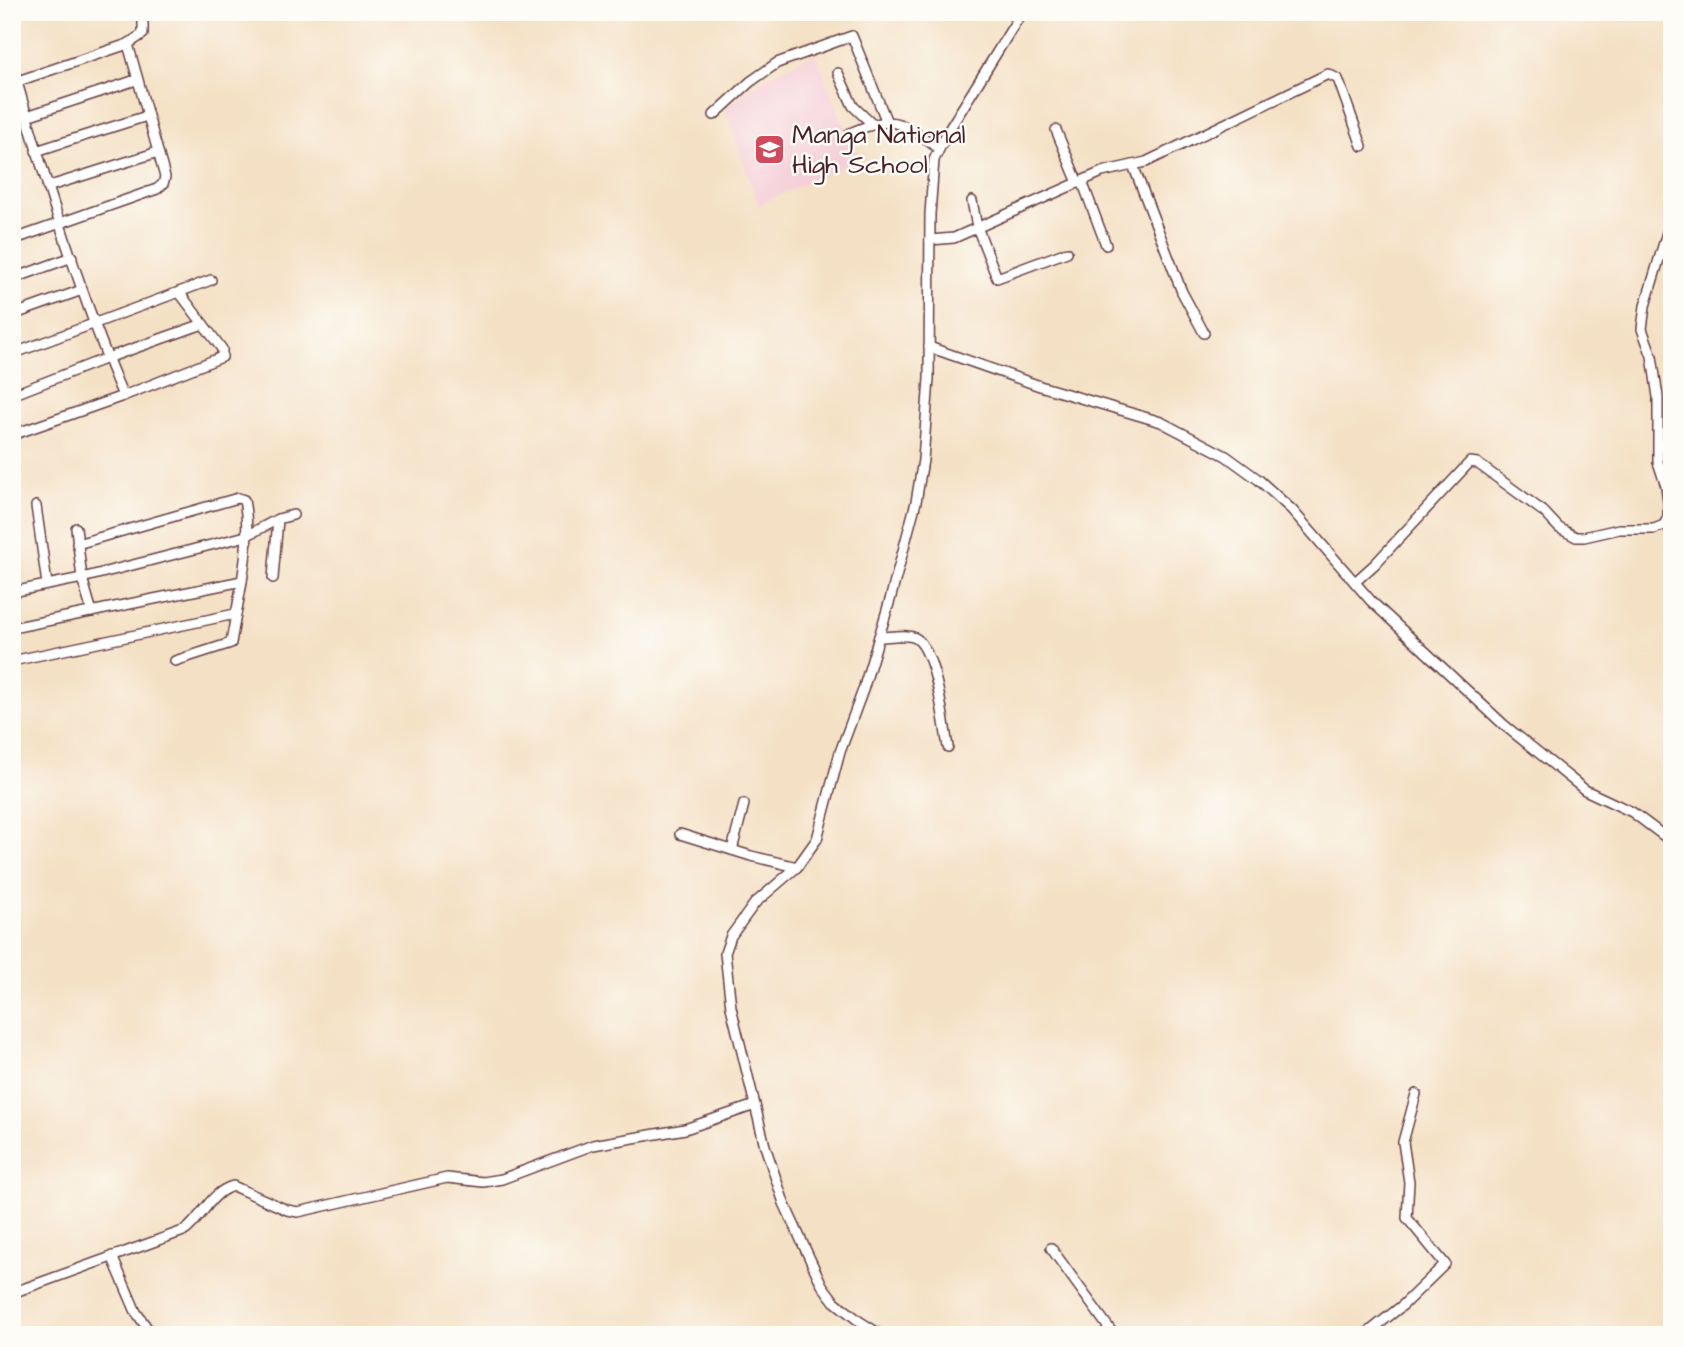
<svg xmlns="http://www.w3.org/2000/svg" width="1684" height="1347" font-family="'Architects Daughter',sans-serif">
  <rect width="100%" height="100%" fill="#fdfcf7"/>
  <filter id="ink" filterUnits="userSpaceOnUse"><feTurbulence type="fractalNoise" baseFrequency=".0143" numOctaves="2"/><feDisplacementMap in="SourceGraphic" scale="14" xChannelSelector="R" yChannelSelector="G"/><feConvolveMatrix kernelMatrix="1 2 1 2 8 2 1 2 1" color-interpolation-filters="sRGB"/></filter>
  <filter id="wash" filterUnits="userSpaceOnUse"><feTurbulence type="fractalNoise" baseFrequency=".00686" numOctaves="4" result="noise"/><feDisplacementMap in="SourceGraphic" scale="28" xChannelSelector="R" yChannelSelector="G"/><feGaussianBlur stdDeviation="1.57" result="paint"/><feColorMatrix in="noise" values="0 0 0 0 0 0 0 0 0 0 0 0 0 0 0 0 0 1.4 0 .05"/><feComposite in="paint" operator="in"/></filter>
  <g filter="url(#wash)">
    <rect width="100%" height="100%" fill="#f4e0c4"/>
    <path fill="#f5cfd9" d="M 815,53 L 858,159 L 758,205 L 725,107 L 769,76 Z"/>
  </g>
  <g filter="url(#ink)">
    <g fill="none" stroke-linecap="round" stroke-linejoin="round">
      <defs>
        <g id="minor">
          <path d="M 128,44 L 143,34 L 143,12"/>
          <path d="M 838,73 L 853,106 L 872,124"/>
          <path d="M 17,82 C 47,188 80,294 123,396"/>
          <path d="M 12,83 L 128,44 L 165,177 L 163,184 L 157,189 L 12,240"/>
          <path d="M 714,115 L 750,82 L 777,63 L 852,36 L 886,120"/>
          <path d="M 27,116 L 136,80"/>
          <path d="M 1056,130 L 1078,183"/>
          <path d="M 850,133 C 895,114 900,121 938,148"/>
          <path d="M 36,151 L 147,116"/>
          <path d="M 1133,165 L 1182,292 L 1204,333"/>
          <path d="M 1082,181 L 1106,245"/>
          <path d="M 47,187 L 158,152"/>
          <path d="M 972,201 L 977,227 L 997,278 L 1067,252"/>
          <path d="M 930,240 L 954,238 L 1102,172 L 1146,162 L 1328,74 L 1338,79 L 1362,146"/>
          <path d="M 12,279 L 72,257"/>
          <path d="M 12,315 L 82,290"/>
          <path d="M 929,347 L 1040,386 L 1161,422 L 1226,456 L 1259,480 L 1292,510 L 1371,601 L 1504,725 L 1585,790 L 1632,812 L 1672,842"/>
          <path d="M 12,354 L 179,292"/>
          <path d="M 12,395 L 107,358 L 203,324"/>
          <path d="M 12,435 L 123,396 L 222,357 L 222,349 L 179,292 L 211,280"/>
          <path d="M 36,506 L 47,584"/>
          <path d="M 76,528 L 82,578 L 92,612"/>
          <path d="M 77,544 L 238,498 L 244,500 C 253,546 238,598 231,643 L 175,661"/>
          <path d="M 12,573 L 14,591"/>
          <path d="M 273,578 L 278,519"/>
          <path d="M 1355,582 L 1375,564 L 1470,462 L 1477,463 L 1544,512 L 1559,528 L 1576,537 L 1584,537 L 1619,529 L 1654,529 L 1664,525 L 1668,517 L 1668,502 L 1666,486 L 1658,462 L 1658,397 L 1652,356 L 1642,329 L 1645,306 L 1669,226 L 1672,207"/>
          <path d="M 12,592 L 82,578 L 246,536 L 278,519 L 293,515"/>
          <path d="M 12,628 L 242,581"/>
          <path d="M 879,637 C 889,637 909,633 917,639 C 936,653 944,724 948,747"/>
          <path d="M 12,661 L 235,614"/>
          <path d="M 680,834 L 751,856 L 797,867"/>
          <path d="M 732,850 L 744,804"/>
          <path d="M 1051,1248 L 1114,1335"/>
          <path d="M 112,1256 L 136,1312 L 152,1335"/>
          <path d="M 12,1293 L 186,1230 C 203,1216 211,1192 233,1186 L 287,1210 L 298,1212 L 447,1178 L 483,1182 L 502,1179 L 593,1145 L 685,1129 L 755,1105"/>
          <path d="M 881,1335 L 859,1321 L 834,1301 L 822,1285 L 784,1203 L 765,1146 L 731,1007 L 725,953 L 731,936 L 755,903 L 797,867 L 817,839 L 840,752 L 863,690 L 890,600 L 916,502 L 923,460 L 929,379 L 930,214 L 934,160 L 947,133 L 1022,12"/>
          <path d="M 1365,1335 L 1403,1305 L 1445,1264 L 1407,1218 L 1409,1182 L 1403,1142 L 1416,1094"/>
        </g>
      </defs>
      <use href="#minor" stroke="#643c42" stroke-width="12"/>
      <use href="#minor" stroke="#fff" stroke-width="9"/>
    </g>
  </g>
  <defs>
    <symbol id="school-square" viewBox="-11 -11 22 22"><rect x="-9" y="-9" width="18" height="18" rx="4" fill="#d1495b" stroke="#fdfcf7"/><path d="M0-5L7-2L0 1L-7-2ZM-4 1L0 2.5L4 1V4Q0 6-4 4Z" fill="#fff"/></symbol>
  </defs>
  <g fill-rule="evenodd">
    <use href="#school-square" x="752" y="132" width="35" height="35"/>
  </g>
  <g text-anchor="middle" stroke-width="5" stroke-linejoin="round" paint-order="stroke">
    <g font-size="26" fill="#4a1f2b" stroke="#fdfcf7" text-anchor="start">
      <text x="792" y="143">Manga National<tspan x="792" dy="30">High School</tspan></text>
    </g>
  </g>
  <rect width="1684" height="1347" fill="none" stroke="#fdfcf7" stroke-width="42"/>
</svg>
